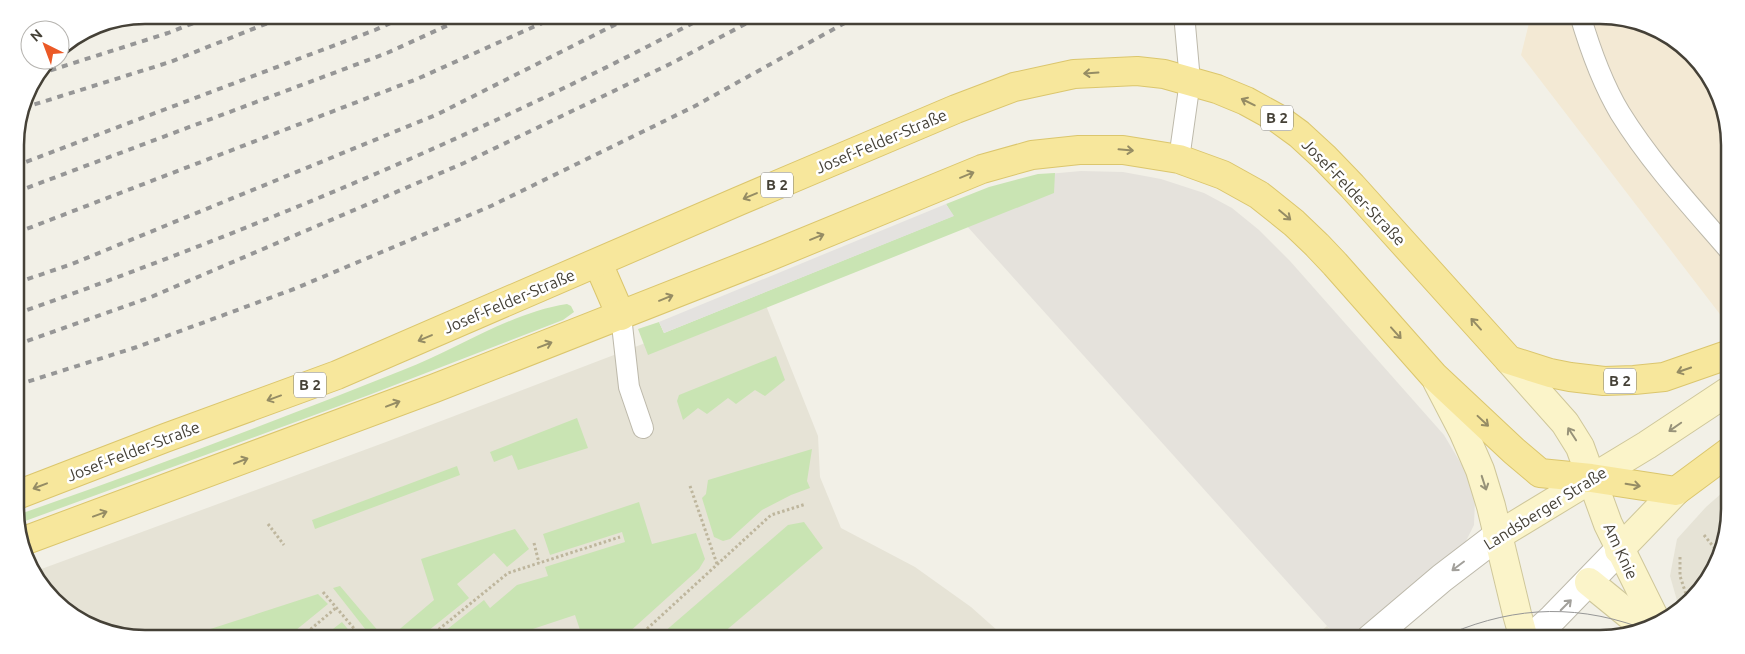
<svg xmlns="http://www.w3.org/2000/svg" width="1745" height="654" font-family="Ubuntu,sans-serif">
  <rect width="100%" height="100%" fill="#f2f0e7"/>
  <g fill="#e6e3d6">
    <path d="M 763,298 L 818,436 L 820,477 L 841,528 L 915,567 L 971,607 L 1007,639 L 145,639 L 103,632 L 47,594 L 36,571 L 386,442 Z"/>
    <path d="M 1730,486 L 1730,509 L 1723,551 L 1680,611 L 1670,576 L 1677,539 L 1706,507 Z"/>
    <path d="M 1327,626 L 1339,639 L 1312,639 Z"/>
  </g>
  <path fill="#f3e9d4" d="M 1531,15 L 1600,15 L 1642,22 L 1698,60 L 1729,128 L 1729,326 L 1521,55 Z"/>
  <path fill="#e5e2dc" d="M 1081,171 L 1123,172 L 1161,179 L 1204,193 L 1232,208 L 1259,230 L 1290,261 L 1444,435 L 1466,472 L 1475,500 L 1474,525 L 1466,541 L 1449,557 L 1349,639 L 1339,639 L 1327,626 L 966,225 L 1037,175 Z"/>
  <g fill="#c9e4b3">
    <path d="M 1055,173 L 1054,193 L 648,355 L 638,329 L 659,322 L 664,333 L 953,216 L 946,204 L 989,187 L 1038,174 Z"/>
    <path d="M 567,304 L 571,306 L 574,312 L 563,320 L 369,395 L 17,524 L 17,515 C 147,470 275,421 403,370 C 458,349 509,313 567,304 Z"/>
    <path d="M 776,356 L 785,380 L 765,396 L 755,390 L 736,404 L 728,398 L 707,414 L 698,408 L 683,420 L 677,401 L 679,395 Z"/>
    <path d="M 577,418 L 588,448 L 518,470 L 512,455 L 494,462 L 490,452 Z"/>
    <path d="M 812,449 L 807,481 L 810,488 L 791,495 L 762,510 L 730,539 L 723,541 L 714,537 L 702,498 L 706,494 L 708,480 Z"/>
    <path d="M 457,466 L 460,475 L 315,529 L 312,520 Z"/>
    <path d="M 639,502 L 652,544 L 696,533 L 705,559 L 699,569 L 627,634 L 625,639 L 583,639 L 575,615 L 503,639 L 435,639 L 484,600 L 490,608 L 517,585 L 548,576 L 545,567 L 625,542 L 622,532 L 550,555 L 543,534 Z"/>
    <path d="M 804,522 L 823,548 L 716,639 L 656,639 L 788,525 Z"/>
    <path d="M 515,529 L 529,549 L 507,567 L 494,553 L 457,584 L 469,598 L 418,639 L 388,639 L 434,600 L 421,559 Z"/>
    <path d="M 340,586 L 385,639 L 373,639 L 333,588 Z"/>
    <path d="M 318,594 L 328,604 L 285,639 L 271,639 L 266,634 L 260,639 L 200,639 L 198,633 Z"/>
    <path d="M 342,622 L 356,639 L 320,639 Z"/>
  </g>
  <path fill="#e4e2df" d="M 946,204 L 954,216 L 664,333 L 659,322 Z"/>
  <g fill="none" stroke-linecap="round" stroke-linejoin="round">
    <defs>
      <g id="service">
        <path d="M 1580,15 C 1590,49 1602,83 1620,113 C 1651,163 1691,206 1729,250"/>
        <path d="M 1179,159 L 1190,81 L 1185,25 L 1187,15"/>
        <path d="M 621,316 L 629,387 L 643,428"/>
      </g>
      <g id="tertiary">
        <path d="M 1370,639 L 1442,578 L 1497,536"/>
        <path d="M 1530,639 L 1553,618 L 1619,550"/>
      </g>
      <g id="secondary">
        <path d="M 1509,360 L 1565,423 L 1580,447 L 1608,524 L 1656,621"/>
        <path d="M 1437,381 L 1463,431 L 1480,470 L 1491,506 L 1517,614 L 1524,639"/>
        <path d="M 1497,536 L 1647,445 L 1730,390"/>
        <path d="M 1619,550 L 1676,491"/>
        <path d="M 1589,582 L 1643,626"/>
      </g>
      <g id="primary">
        <path d="M 598,263 L 621,316"/>
        <path d="M 17,495 L 165,438 L 337,375 L 739,201 L 956,109 L 1014,87 L 1074,74 L 1137,71 L 1164,74 L 1217,89 L 1246,101 L 1277,118 L 1299,134 L 1324,157 L 1352,186 L 1509,360 L 1550,373 L 1570,377 L 1604,381 L 1634,380 L 1664,377 L 1730,354"/>
        <path d="M 21,542 L 435,388 L 768,257 L 982,169 L 1032,155 L 1079,150 L 1123,150 L 1179,159 L 1223,175 L 1259,195 L 1294,223 L 1317,245 L 1335,264 L 1434,376 L 1514,451 L 1540,473 L 1591,478 L 1676,491 L 1730,451"/>
      </g>
    </defs>
    <use href="#service" stroke="#bdb9ab" stroke-width="22"/>
    <use href="#tertiary" stroke="#bdb9ab" stroke-width="30"/>
    <use href="#secondary" stroke="#cfc79a" stroke-width="30"/>
    <use href="#primary" stroke="#dbc66d" stroke-width="30"/>
    <g stroke="#beb69d" stroke-width="3" stroke-dasharray="2.5 2.5" stroke-linecap="butt">
      <path d="M 690,486 L 717,564"/>
      <path d="M 268,524 L 284,545"/>
      <path d="M 1704,535 L 1720,555"/>
      <path d="M 534,543 L 539,563"/>
      <path d="M 1680,557 L 1680,576 L 1688,600"/>
      <path d="M 323,592 L 363,639"/>
      <path d="M 299,639 L 337,607"/>
      <path d="M 427,639 L 508,573 L 620,537"/>
      <path d="M 636,639 L 771,515 L 806,504"/>
    </g>
    <use href="#service" stroke="#fff" stroke-width="20"/>
    <use href="#tertiary" stroke="#fff" stroke-width="28"/>
    <use href="#secondary" stroke="#fbf4c9" stroke-width="28"/>
    <use href="#primary" stroke="#f7e79c" stroke-width="28"/>
    <g stroke="#969696" stroke-width="1">
      <path d="M 1438,639 C 1505,608 1568,602 1639,627"/>
      <path d="M 1496,639 C 1507,637 1517,633 1527,632 C 1553,629 1581,633 1605,639"/>
    </g>
    <g stroke="#969696" stroke-width="4" stroke-dasharray="6 6" stroke-linecap="butt">
      <path d="M 39,74 L 168,33 L 214,15"/>
      <path d="M 23,108 L 170,62 L 288,15"/>
      <path d="M 15,166 L 375,30 L 408,15"/>
      <path d="M 16,192 L 387,53 L 470,15"/>
      <path d="M 16,233 L 417,79 L 560,15"/>
      <path d="M 16,283 L 72,264 L 438,114 L 634,15"/>
      <path d="M 16,314 C 253,230 486,133 708,15"/>
      <path d="M 16,345 L 151,297 L 464,163 L 672,63 L 762,15"/>
      <path d="M 17,385 L 137,347 L 294,289 L 491,206 L 695,106 L 859,15"/>
    </g>
  </g>
  <defs><path id="oneway-shaft" d="M-6 0H5M1.5-3L5.5 0L1.5 3" fill="none" stroke-width="1.6" stroke-linecap="round" stroke-linejoin="round" transform="scale(1.25)"/></defs>
  <g stroke="#958c64">
    <use href="#oneway-shaft" transform="translate(1091 73) rotate(176)"/>
    <use href="#oneway-shaft" transform="translate(1248 102) rotate(-154)"/>
    <use href="#oneway-shaft" transform="translate(1126 150) rotate(5)"/>
    <use href="#oneway-shaft" transform="translate(967 175) rotate(-22)"/>
    <use href="#oneway-shaft" transform="translate(750 196) rotate(157)"/>
    <use href="#oneway-shaft" transform="translate(1285 215) rotate(40)"/>
    <use href="#oneway-shaft" transform="translate(817 237) rotate(-22)"/>
    <use href="#oneway-shaft" transform="translate(666 298) rotate(-22)"/>
    <use href="#oneway-shaft" transform="translate(1476 324) rotate(-132)"/>
    <use href="#oneway-shaft" transform="translate(1396 333) rotate(48)"/>
    <use href="#oneway-shaft" transform="translate(425 338) rotate(157)"/>
    <use href="#oneway-shaft" transform="translate(545 345) rotate(-21)"/>
    <use href="#oneway-shaft" transform="translate(1684 370) rotate(161)"/>
    <use href="#oneway-shaft" transform="translate(274 398) rotate(160)"/>
    <use href="#oneway-shaft" transform="translate(393 404) rotate(-21)"/>
    <use href="#oneway-shaft" transform="translate(1483 421) rotate(43)"/>
    <use href="#oneway-shaft" transform="translate(241 461) rotate(-21)"/>
    <use href="#oneway-shaft" transform="translate(1633 485) rotate(9)"/>
    <use href="#oneway-shaft" transform="translate(40 486) rotate(159)"/>
    <use href="#oneway-shaft" transform="translate(100 514) rotate(-20)"/>
  </g>
  <g stroke="#979279">
    <use href="#oneway-shaft" transform="translate(1675 427) rotate(145)"/>
    <use href="#oneway-shaft" transform="translate(1572 434) rotate(-123)"/>
    <use href="#oneway-shaft" transform="translate(1484 483) rotate(72)"/>
  </g>
  <g stroke="#a2a09b">
    <use href="#oneway-shaft" transform="translate(1458 566) rotate(143)"/>
    <use href="#oneway-shaft" transform="translate(1566 605) rotate(-45)"/>
  </g>
  <g text-anchor="middle" stroke-width="5" stroke-linejoin="round" paint-order="stroke">
    <g fill="#fff" stroke="#7d7a73" stroke-width="1">
      <rect x="1261" y="105.5" width="32" height="25" rx="4"/>
      <rect x="761" y="172.5" width="32" height="25" rx="4"/>
      <rect x="1604" y="368.5" width="32" height="25" rx="4"/>
      <rect x="294" y="372.5" width="32" height="25" rx="4"/>
    </g>
    <g font-size="15" font-weight="bold" fill="#454137">
      <text x="1277" y="123">B 2</text>
      <text x="777" y="190">B 2</text>
      <text x="1620" y="386">B 2</text>
      <text x="310" y="390">B 2</text>
    </g>
    <g font-size="16" fill="#454137" stroke="#fff">
      <text transform="translate(881 141) rotate(-23)" y="6">Josef-Felder-Straße</text>
      <text transform="translate(1354 192) rotate(46)" y="6">Josef-Felder-Straße</text>
      <text transform="translate(509 301) rotate(-23)" y="6">Josef-Felder-Straße</text>
      <text transform="translate(133 451) rotate(-21)" y="6">Josef-Felder-Straße</text>
      <text transform="translate(1545 508) rotate(-32)" y="6">Landsberger Straße</text>
      <text transform="translate(1621 551) rotate(65)" y="6">Am Knie</text>
    </g>
  </g>
  <path d="M0 0H1745V654H0ZM145 24H1600A121 121 0 0 1 1721 145V509A121 121 0 0 1 1600 630H145A121 121 0 0 1 24 509V145A121 121 0 0 1 145 24Z" fill="#fff" fill-rule="evenodd"/>
  <path fill="none" stroke="#454137" stroke-width="2.5" d="M145 24H1600A121 121 0 0 1 1721 145V509A121 121 0 0 1 1600 630H145A121 121 0 0 1 24 509V145A121 121 0 0 1 145 24Z"/>
  <g transform="translate(45 45) rotate(318)"><circle r="24" fill="#ffffff" stroke="#b5b3af"/>
  <path d="M0-4L9 19L0 12L-9 19Z" fill="#eb5926"/>
  <text y="-8" font-size="14" font-weight="bold" text-anchor="middle" fill="#454137">N</text>
  </g>
</svg>
